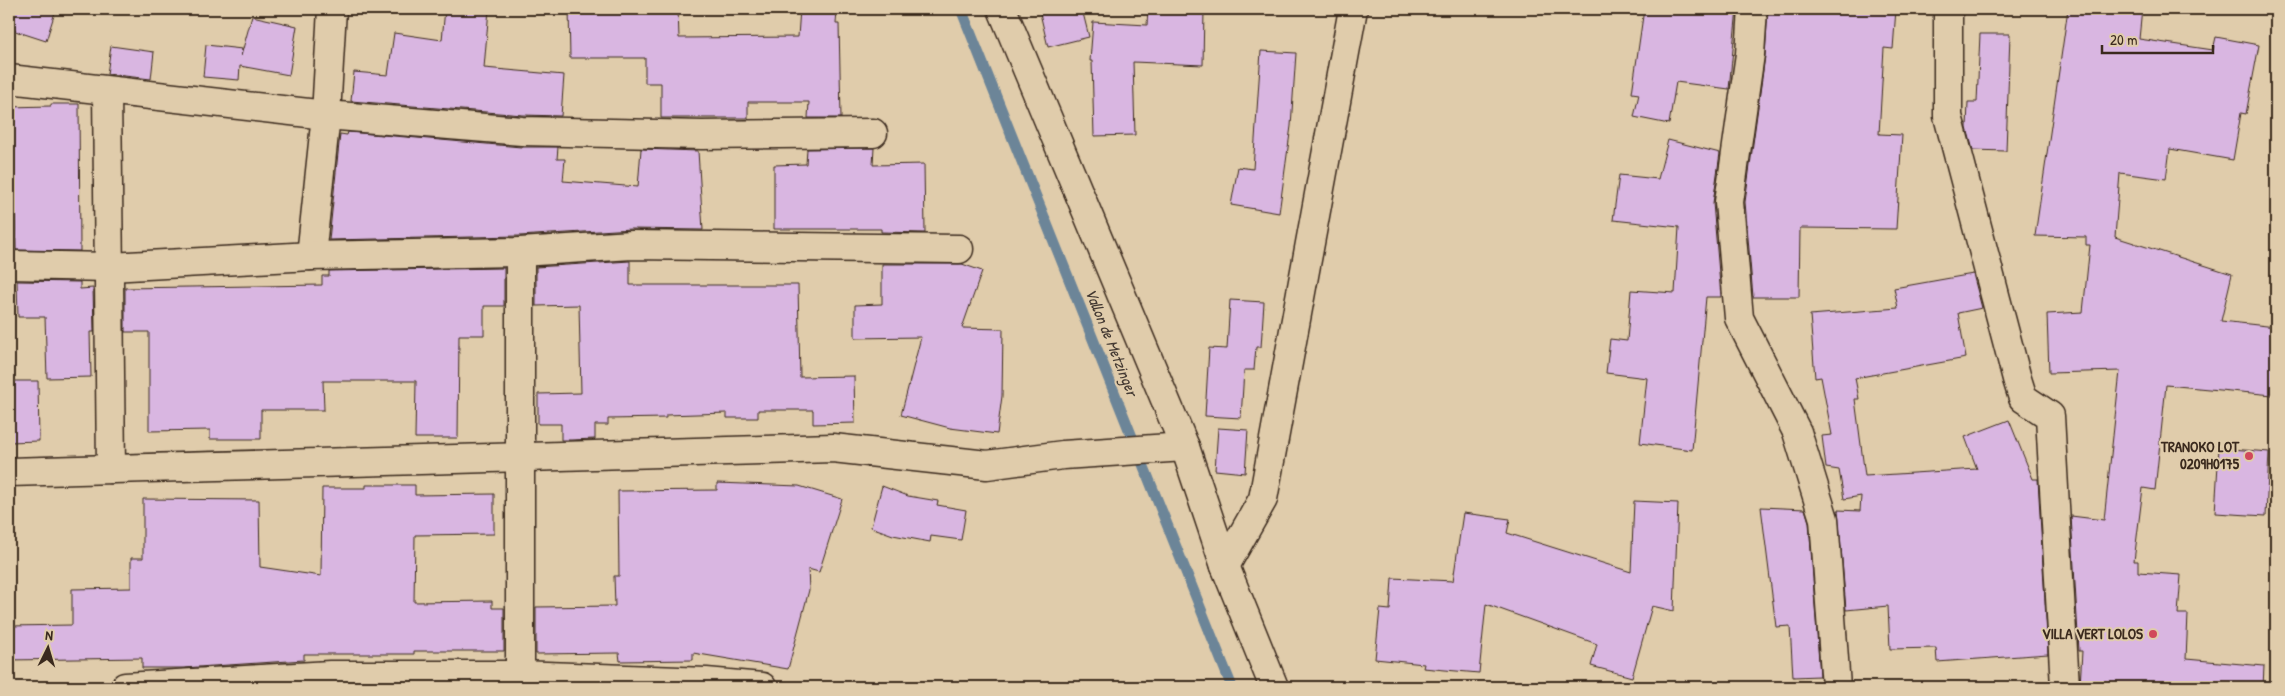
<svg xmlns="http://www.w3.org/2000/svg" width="2285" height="696" font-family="'Patrick Hand',sans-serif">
  <rect width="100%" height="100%" fill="#e0ccab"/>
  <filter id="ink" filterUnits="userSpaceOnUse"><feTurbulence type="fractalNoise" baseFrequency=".02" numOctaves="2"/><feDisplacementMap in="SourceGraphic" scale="10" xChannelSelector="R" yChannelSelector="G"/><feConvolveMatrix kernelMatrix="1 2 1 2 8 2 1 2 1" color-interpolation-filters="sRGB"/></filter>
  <g filter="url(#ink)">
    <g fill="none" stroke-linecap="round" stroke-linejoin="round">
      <path stroke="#6c8598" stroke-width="11" d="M 961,9 L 1232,687"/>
    </g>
    <g fill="#d9b6e1" stroke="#3b2a1e">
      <path d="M 9,9 L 56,9 L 46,41 L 9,29 Z"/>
      <path d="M 445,9 L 489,9 L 484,68 L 564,75 L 561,116 L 523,115 L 351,101 L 354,72 L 388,75 L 394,33 L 442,40 Z"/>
      <path d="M 569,9 L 678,9 L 679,38 L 798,37 L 800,9 L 837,9 L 836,24 L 839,24 L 841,118 L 808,118 L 809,102 L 748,102 L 748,118 L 661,118 L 661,83 L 645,83 L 645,58 L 570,58 Z"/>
      <path d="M 1039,9 L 1082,9 L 1089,37 L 1048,47 Z"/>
      <path d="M 1148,9 L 1204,9 L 1203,65 L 1133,62 L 1135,135 L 1094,136 L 1092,61 L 1090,61 L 1093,22 L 1147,25 Z"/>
      <path d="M 1644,9 L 1737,9 L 1729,89 L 1676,82 L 1669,124 L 1634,117 L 1639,94 L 1632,93 Z"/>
      <path d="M 1768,9 L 1896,9 L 1893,49 L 1884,48 L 1879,134 L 1902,135 L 1896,229 L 1800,228 L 1799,297 L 1753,297 L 1745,202 L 1765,56 Z"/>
      <path d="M 2068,9 L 2142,9 L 2139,39 L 2213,50 L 2216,37 L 2259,45 L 2246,114 L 2241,113 L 2233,160 L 2170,149 L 2166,179 L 2120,173 L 2115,237 L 2232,274 L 2221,321 L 2276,327 L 2276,357 L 2273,395 L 2166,385 L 2155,490 L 2143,488 L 2134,561 L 2138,561 L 2138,572 L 2181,575 L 2178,614 L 2188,614 L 2186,659 L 2264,666 L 2263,687 L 2080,687 L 2082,651 L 2079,651 L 2071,516 L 2104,520 L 2120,371 L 2049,373 L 2047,314 L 2083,312 L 2090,245 L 2086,245 L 2086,237 L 2035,236 Z"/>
      <path d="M 252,16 L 297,26 L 289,75 L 240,66 L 239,80 L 203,77 L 206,45 L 242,49 L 241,56 Z"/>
      <path d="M 1980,34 L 2010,34 L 2006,151 L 1973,150 L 1967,128 L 1968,102 L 1977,102 Z"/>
      <path d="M 111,46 L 154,52 L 151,79 L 107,74 Z"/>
      <path d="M 1261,51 L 1296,53 L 1291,126 L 1279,213 L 1231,205 L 1238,167 L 1253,169 Z"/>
      <path d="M 51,104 L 79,104 L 80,251 L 16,250 L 14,165 L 10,165 L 9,107 L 51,106 Z"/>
      <path d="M 348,132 L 521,147 L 558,147 L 557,159 L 565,159 L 563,181 L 638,187 L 641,149 L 698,151 L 703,230 L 631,229 L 519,236 L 329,240 L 340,134 L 347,135 Z"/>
      <path d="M 1668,140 L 1720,153 L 1713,203 L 1721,297 L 1706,297 L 1692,450 L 1640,443 L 1647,378 L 1606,373 L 1610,339 L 1627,341 L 1631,290 L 1675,293 L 1679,227 L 1613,220 L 1619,175 L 1658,179 Z"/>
      <path d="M 874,148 L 873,165 L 924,164 L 925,233 L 881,232 L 881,229 L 774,229 L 774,165 L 806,164 L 807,149 Z"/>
      <path d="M 630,261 L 630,285 L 798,285 L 800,377 L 854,376 L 855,423 L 813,424 L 813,410 L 758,410 L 758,418 L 727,418 L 727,413 L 666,415 L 666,418 L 608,419 L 608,425 L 595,425 L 595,439 L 571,440 L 561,440 L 561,424 L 538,424 L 538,394 L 581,393 L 579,305 L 536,306 L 536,267 Z"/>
      <path d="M 882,264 L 962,264 L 982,271 L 962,328 L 1003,329 L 1002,396 L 997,434 L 950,428 L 901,415 L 921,337 L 855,338 L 855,305 L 882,304 Z"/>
      <path d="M 504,268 L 504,306 L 484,306 L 484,335 L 459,335 L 458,438 L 415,438 L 416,381 L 323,381 L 324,410 L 261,410 L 261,439 L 210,439 L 210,430 L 149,431 L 149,332 L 125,332 L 125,288 L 322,285 L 322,276 L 329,276 L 329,271 Z"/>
      <path d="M 1973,274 L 1982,308 L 1958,313 L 1966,358 L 1855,378 L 1859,399 L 1855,399 L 1865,476 L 1977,469 L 1965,437 L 2009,420 L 2033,479 L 2038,479 L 2048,654 L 1937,662 L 1936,648 L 1890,649 L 1888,606 L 1846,610 L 1838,510 L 1860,511 L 1861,496 L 1844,499 L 1839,470 L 1826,468 L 1822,436 L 1832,435 L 1821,377 L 1815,378 L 1810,315 L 1898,308 L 1894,288 Z"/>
      <path d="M 17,281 L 80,282 L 80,289 L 93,288 L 94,332 L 90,332 L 91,377 L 47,378 L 45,317 L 18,317 Z"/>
      <path d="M 1230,300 L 1264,302 L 1261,347 L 1256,347 L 1254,370 L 1244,370 L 1241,418 L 1205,416 L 1209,348 L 1227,349 Z"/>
      <path d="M 9,381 L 38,381 L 39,441 L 9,442 Z"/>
      <path d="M 1218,428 L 1248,430 L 1245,473 L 1215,470 Z"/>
      <path d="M 2219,448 L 2269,452 L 2266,516 L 2215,513 Z"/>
      <path d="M 717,483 L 799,486 L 842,499 L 819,572 L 808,569 L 809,590 L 788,669 L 693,653 L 693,660 L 620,661 L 619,653 L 536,654 L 536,607 L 615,606 L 614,576 L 619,576 L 618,491 L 717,490 Z"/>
      <path d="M 366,485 L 415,485 L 415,495 L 494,494 L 494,534 L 415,535 L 414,602 L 492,601 L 492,608 L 504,608 L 504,651 L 414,651 L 414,654 L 304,654 L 304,660 L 183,668 L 142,668 L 142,658 L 9,660 L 9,626 L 72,625 L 72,589 L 131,588 L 131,558 L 143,558 L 143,499 L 259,500 L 260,567 L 321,576 L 322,488 L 366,488 Z"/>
      <path d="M 882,486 L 908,496 L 938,501 L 937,505 L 966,510 L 961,540 L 931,536 L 930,542 L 893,535 L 871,527 Z"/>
      <path d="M 1634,501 L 1678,503 L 1674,611 L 1652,606 L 1632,677 L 1591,666 L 1597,644 L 1486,604 L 1479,673 L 1423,668 L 1424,664 L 1375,659 L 1380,609 L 1390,610 L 1392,578 L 1453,581 L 1463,513 L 1510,519 L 1507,533 L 1631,572 Z"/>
      <path d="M 1761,507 L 1805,509 L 1809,522 L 1820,676 L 1793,677 L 1790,626 L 1776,627 Z"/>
    </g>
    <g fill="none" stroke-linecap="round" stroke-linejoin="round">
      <defs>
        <g id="minor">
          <path d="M 1002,9 L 1185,447 L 1225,566 L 1274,687"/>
          <path d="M 1753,9 L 1750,54 L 1729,202 L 1739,318 L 1797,432 L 1824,519 L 1836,687"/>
          <path d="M 1948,9 L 1948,116 L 2017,379 L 2023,398 L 2050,416 L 2065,687"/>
          <path d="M 9,79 L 326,115 L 522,131 L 702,135 L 873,133"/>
          <path d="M 107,91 L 111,469"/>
          <path d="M 520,252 L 520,675"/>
          <path d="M 311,256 L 326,115 L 332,9"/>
          <path d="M 9,265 L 110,267 L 311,256 L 520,252 L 632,245 L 959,249"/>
          <path d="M 9,472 L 833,448 L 987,465 L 1063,455 L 1185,447"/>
          <path d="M 1225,566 L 1263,499 L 1353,9"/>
          <path d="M 125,687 L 330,675 L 520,675 L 706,682 L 762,687"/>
        </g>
      </defs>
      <use href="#minor" stroke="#3b2a1e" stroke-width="31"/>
      <use href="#minor" stroke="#e0ccab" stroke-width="28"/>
    </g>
  </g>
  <g fill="#d1495b" stroke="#e0ccab" stroke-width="2">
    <circle cx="2249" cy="456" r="5"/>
    <circle cx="2153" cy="634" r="5"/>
  </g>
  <g text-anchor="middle" stroke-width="4" stroke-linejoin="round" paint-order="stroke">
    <g font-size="15" font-weight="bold" fill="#3b2a1e" stroke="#e0ccab" text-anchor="end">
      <text x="2239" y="452">TRANOKO LOT<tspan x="2239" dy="17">0209H0175</tspan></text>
      <text x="2143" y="639">VILLA VERT LOLOS</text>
    </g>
    <g font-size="16" font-style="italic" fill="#433932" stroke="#e0ccab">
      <text transform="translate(1112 342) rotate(68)" y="6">Vallon de Metzinger</text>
    </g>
  </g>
  <rect width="2285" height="696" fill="none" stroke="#e0ccab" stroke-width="30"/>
  <rect x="15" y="15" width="2255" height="666" fill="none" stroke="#3b2a1e" stroke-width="2" filter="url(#ink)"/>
  <g transform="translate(48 648) rotate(5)" stroke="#e0ccab" stroke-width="4" paint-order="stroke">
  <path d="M0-4L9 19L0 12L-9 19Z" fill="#3b2a1e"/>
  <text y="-8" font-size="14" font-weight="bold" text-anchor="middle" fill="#3b2a1e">N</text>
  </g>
  <path d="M2102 45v8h111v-8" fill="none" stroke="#3b2a1e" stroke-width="2.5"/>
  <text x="2110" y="45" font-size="15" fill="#3b2a1e" stroke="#e0ccab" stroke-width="4" paint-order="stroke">20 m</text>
</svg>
